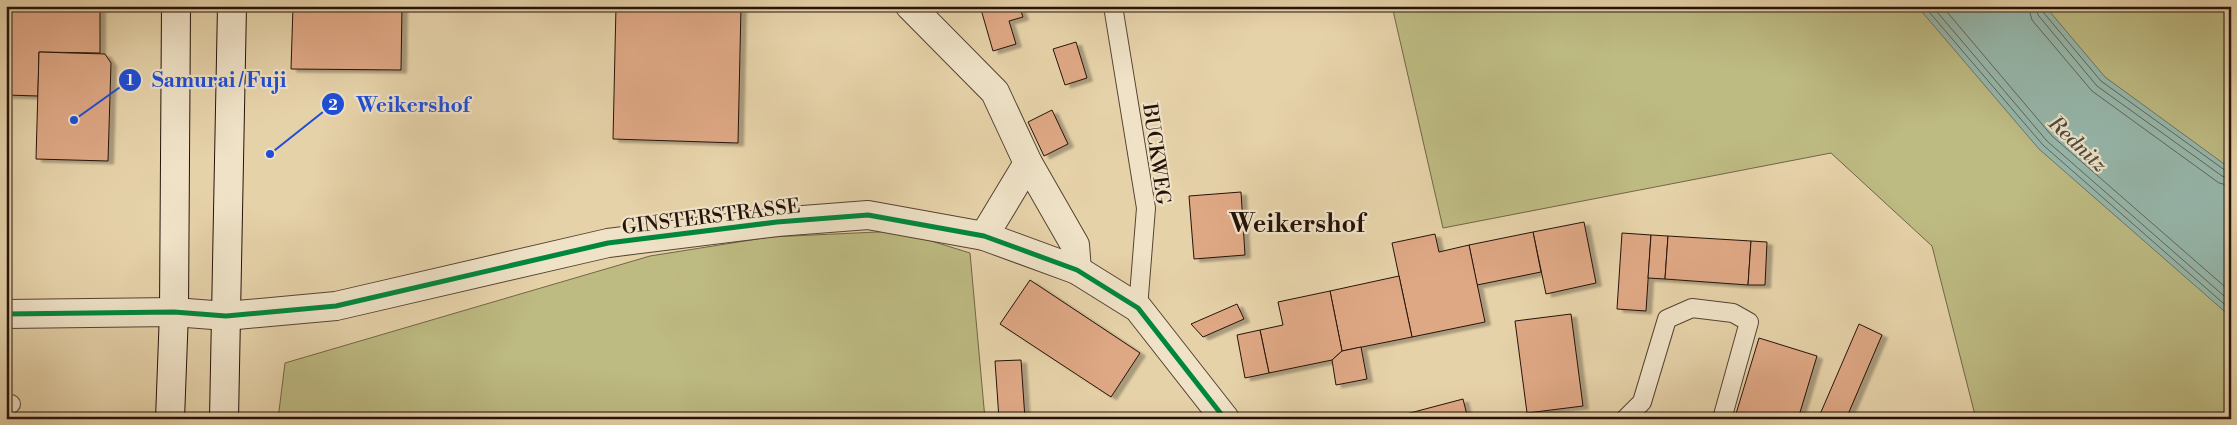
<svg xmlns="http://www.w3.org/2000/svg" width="2237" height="425" font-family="'Libre Bodoni',serif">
  <defs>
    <filter id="shadow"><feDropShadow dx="5.5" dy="3" stdDeviation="1" flood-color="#0004"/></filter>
  </defs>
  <rect width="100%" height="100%" fill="#e6d2a9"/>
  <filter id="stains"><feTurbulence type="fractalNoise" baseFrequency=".004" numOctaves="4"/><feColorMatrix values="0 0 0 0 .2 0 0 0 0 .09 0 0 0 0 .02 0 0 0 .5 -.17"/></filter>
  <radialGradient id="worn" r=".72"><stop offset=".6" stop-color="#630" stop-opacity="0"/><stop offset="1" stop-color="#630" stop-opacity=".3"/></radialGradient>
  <g fill="#bdba82" stroke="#716646">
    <path d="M 1392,6 L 2231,6 L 2231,419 L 1976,419 L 1932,246 L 1831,153 L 1443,228 Z"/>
    <path d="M 899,231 L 970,253 L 985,419 L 278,419 L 285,363 L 650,256 L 770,237 Z"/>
  </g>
  <path fill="#96b7ab" stroke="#69756b" d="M 1917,6 L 2045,6 L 2105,77 L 2231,169 L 2231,317 L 2039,149 Z"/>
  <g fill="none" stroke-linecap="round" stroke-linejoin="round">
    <g stroke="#5e655a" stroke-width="1">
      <path d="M 1924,6 L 2043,145 L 2231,310"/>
      <path d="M 1932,6 L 2047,141 L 2231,302"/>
      <path d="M 1942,6 L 2052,136 L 2231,292"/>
      <path d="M 2028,6 L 2032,20 L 2092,91 L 2219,183 L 2231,186"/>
      <path d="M 2036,6 L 2038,15 L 2097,86 L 2222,176 L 2231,179"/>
      <path d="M 2042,6 L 2043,12 L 2101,81 L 2226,171 L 2231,172"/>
    </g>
  </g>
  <g fill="#dfa885" stroke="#25130a" filter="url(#shadow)">
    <path d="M 6,6 L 100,6 L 100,53 L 39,52 L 38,96 L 6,95 Z"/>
    <path d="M 293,6 L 402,6 L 401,70 L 291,69 Z"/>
    <path d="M 616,6 L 741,6 L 738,143 L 613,139 Z"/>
    <path d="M 980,6 L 1019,6 L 1023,17 L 1009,21 L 1016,44 L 993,51 Z"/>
    <path d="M 1076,42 L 1087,78 L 1065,85 L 1053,49 Z"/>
    <path d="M 39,52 L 105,54 L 111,63 L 108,161 L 36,159 Z"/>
    <path d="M 1052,110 L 1068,144 L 1044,156 L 1028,122 Z"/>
    <path d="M 1241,192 L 1245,255 L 1194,259 L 1189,196 Z"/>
    <path d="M 1584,222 L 1596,283 L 1546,294 L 1533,232 Z"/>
    <path d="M 1533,232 L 1541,272 L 1477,285 L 1469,245 Z"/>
    <path d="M 1622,233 L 1651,235 L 1646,311 L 1617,309 Z"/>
    <path d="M 1435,234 L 1439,252 L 1469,245 L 1485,322 L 1412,337 L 1392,243 Z"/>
    <path d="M 1651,235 L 1668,236 L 1665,279 L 1648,278 Z"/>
    <path d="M 1668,236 L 1751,241 L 1748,285 L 1665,279 Z"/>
    <path d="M 1751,241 L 1767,242 L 1765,285 L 1748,285 Z"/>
    <path d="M 1399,276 L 1412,337 L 1342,351 L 1330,291 Z"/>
    <path d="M 1030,280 L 1140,353 L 1111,397 L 1000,324 Z"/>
    <path d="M 1330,291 L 1342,351 L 1332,360 L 1269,373 L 1260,330 L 1283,325 L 1278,302 Z"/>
    <path d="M 1237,304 L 1244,319 L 1203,337 L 1191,324 Z"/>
    <path d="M 1571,314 L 1583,406 L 1527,413 L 1515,321 Z"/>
    <path d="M 1859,324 L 1882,335 L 1846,419 L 1818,419 Z"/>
    <path d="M 1260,330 L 1269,373 L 1245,378 L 1237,335 Z"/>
    <path d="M 1759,338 L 1817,356 L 1798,419 L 1741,419 L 1735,417 Z"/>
    <path d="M 1361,347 L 1367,379 L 1336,385 L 1332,360 L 1342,351 Z"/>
    <path d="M 1021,360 L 1025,419 L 999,419 L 995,361 Z"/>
    <path d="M 1463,399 L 1468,419 L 1411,419 L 1410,413 Z"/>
    <path d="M 1410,413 L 1411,419 L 1388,419 L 1395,417 Z"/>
  </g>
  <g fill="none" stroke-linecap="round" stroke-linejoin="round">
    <defs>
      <g id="service">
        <path d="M 1113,6 L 1146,208 L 1138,308"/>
        <path d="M 6,404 L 11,404"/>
        <path d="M 1625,419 L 1642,402 L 1667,319 L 1692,308 L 1733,313 L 1749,322 L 1722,419"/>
      </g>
      <g id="minor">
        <path d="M 910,6 L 995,92 L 1028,163 L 1075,245 L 1077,270"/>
        <path d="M 984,236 L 1028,163"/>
        <path d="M 6,314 L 174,312 L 226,316 L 336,306 L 608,243 L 777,222 L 868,215 L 984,236 L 1077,270 L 1138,308 L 1225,419"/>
      </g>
      <g id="secondary">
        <path d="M 170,419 L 174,312 L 176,6"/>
        <path d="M 224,419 L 232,6"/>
      </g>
    </defs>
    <use href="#service" stroke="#554332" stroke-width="20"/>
    <use href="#minor" stroke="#554332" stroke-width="30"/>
    <use href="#secondary" stroke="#25130a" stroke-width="30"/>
    <use href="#service" stroke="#efe2c7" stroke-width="18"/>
    <use href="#minor" stroke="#efe2c7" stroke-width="28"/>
    <use href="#secondary" stroke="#efe2c7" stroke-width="28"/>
    <defs>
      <path id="cycleway" d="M 6,314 L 174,312 L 226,316 L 336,306 L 608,243 L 777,222 L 868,215 L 984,236 L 1077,270 L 1138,308 L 1225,419"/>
    </defs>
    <use href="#cycleway" stroke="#efe2c7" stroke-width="8"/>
    <use href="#cycleway" stroke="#00873e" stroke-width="5"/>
  </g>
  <g text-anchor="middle" stroke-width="4.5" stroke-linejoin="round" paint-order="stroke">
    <g font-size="20" fill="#25130a" stroke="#efe2c7">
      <text transform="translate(1157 154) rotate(82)" y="7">BUCKWEG</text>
      <text transform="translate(711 216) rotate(-7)" y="7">GINSTERSTRASSE</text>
    </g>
    <g font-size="21" font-style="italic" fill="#4d4c42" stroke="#efe2c7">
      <text transform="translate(2078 144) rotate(43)" y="7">Rednitz</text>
    </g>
    <g font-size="25" font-weight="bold" fill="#25130a" stroke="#efe2c7">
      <text x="1297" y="232">Weikershof</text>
    </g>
  </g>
  <path fill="none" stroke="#1d4ed8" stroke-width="2" d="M74 120L130 80M270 154L333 104"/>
  <g fill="#1d4ed8" stroke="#efe2c7" stroke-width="2">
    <circle cx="74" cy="120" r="5"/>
    <circle cx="270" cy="154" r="5"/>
    <circle cx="130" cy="80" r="12"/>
    <circle cx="333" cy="104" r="12"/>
  </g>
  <g font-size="15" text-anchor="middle" font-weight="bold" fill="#fff">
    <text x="130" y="85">1</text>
    <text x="333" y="110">2</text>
  </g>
  <g font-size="21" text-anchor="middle" font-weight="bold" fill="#1d4ed8" stroke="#efe2c7" stroke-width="4.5" stroke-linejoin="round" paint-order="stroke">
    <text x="219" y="87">Samurai / Fuji</text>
    <text x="413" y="112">Weikershof</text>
  </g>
  <rect width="2237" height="425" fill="none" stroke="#e6d2a9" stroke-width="25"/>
  <rect x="8" y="8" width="2222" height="410" fill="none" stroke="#25130a" stroke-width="2.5"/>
  <rect x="12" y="12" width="2212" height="400" fill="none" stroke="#25130a"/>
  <rect width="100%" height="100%" filter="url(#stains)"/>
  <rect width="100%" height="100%" fill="url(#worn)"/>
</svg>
